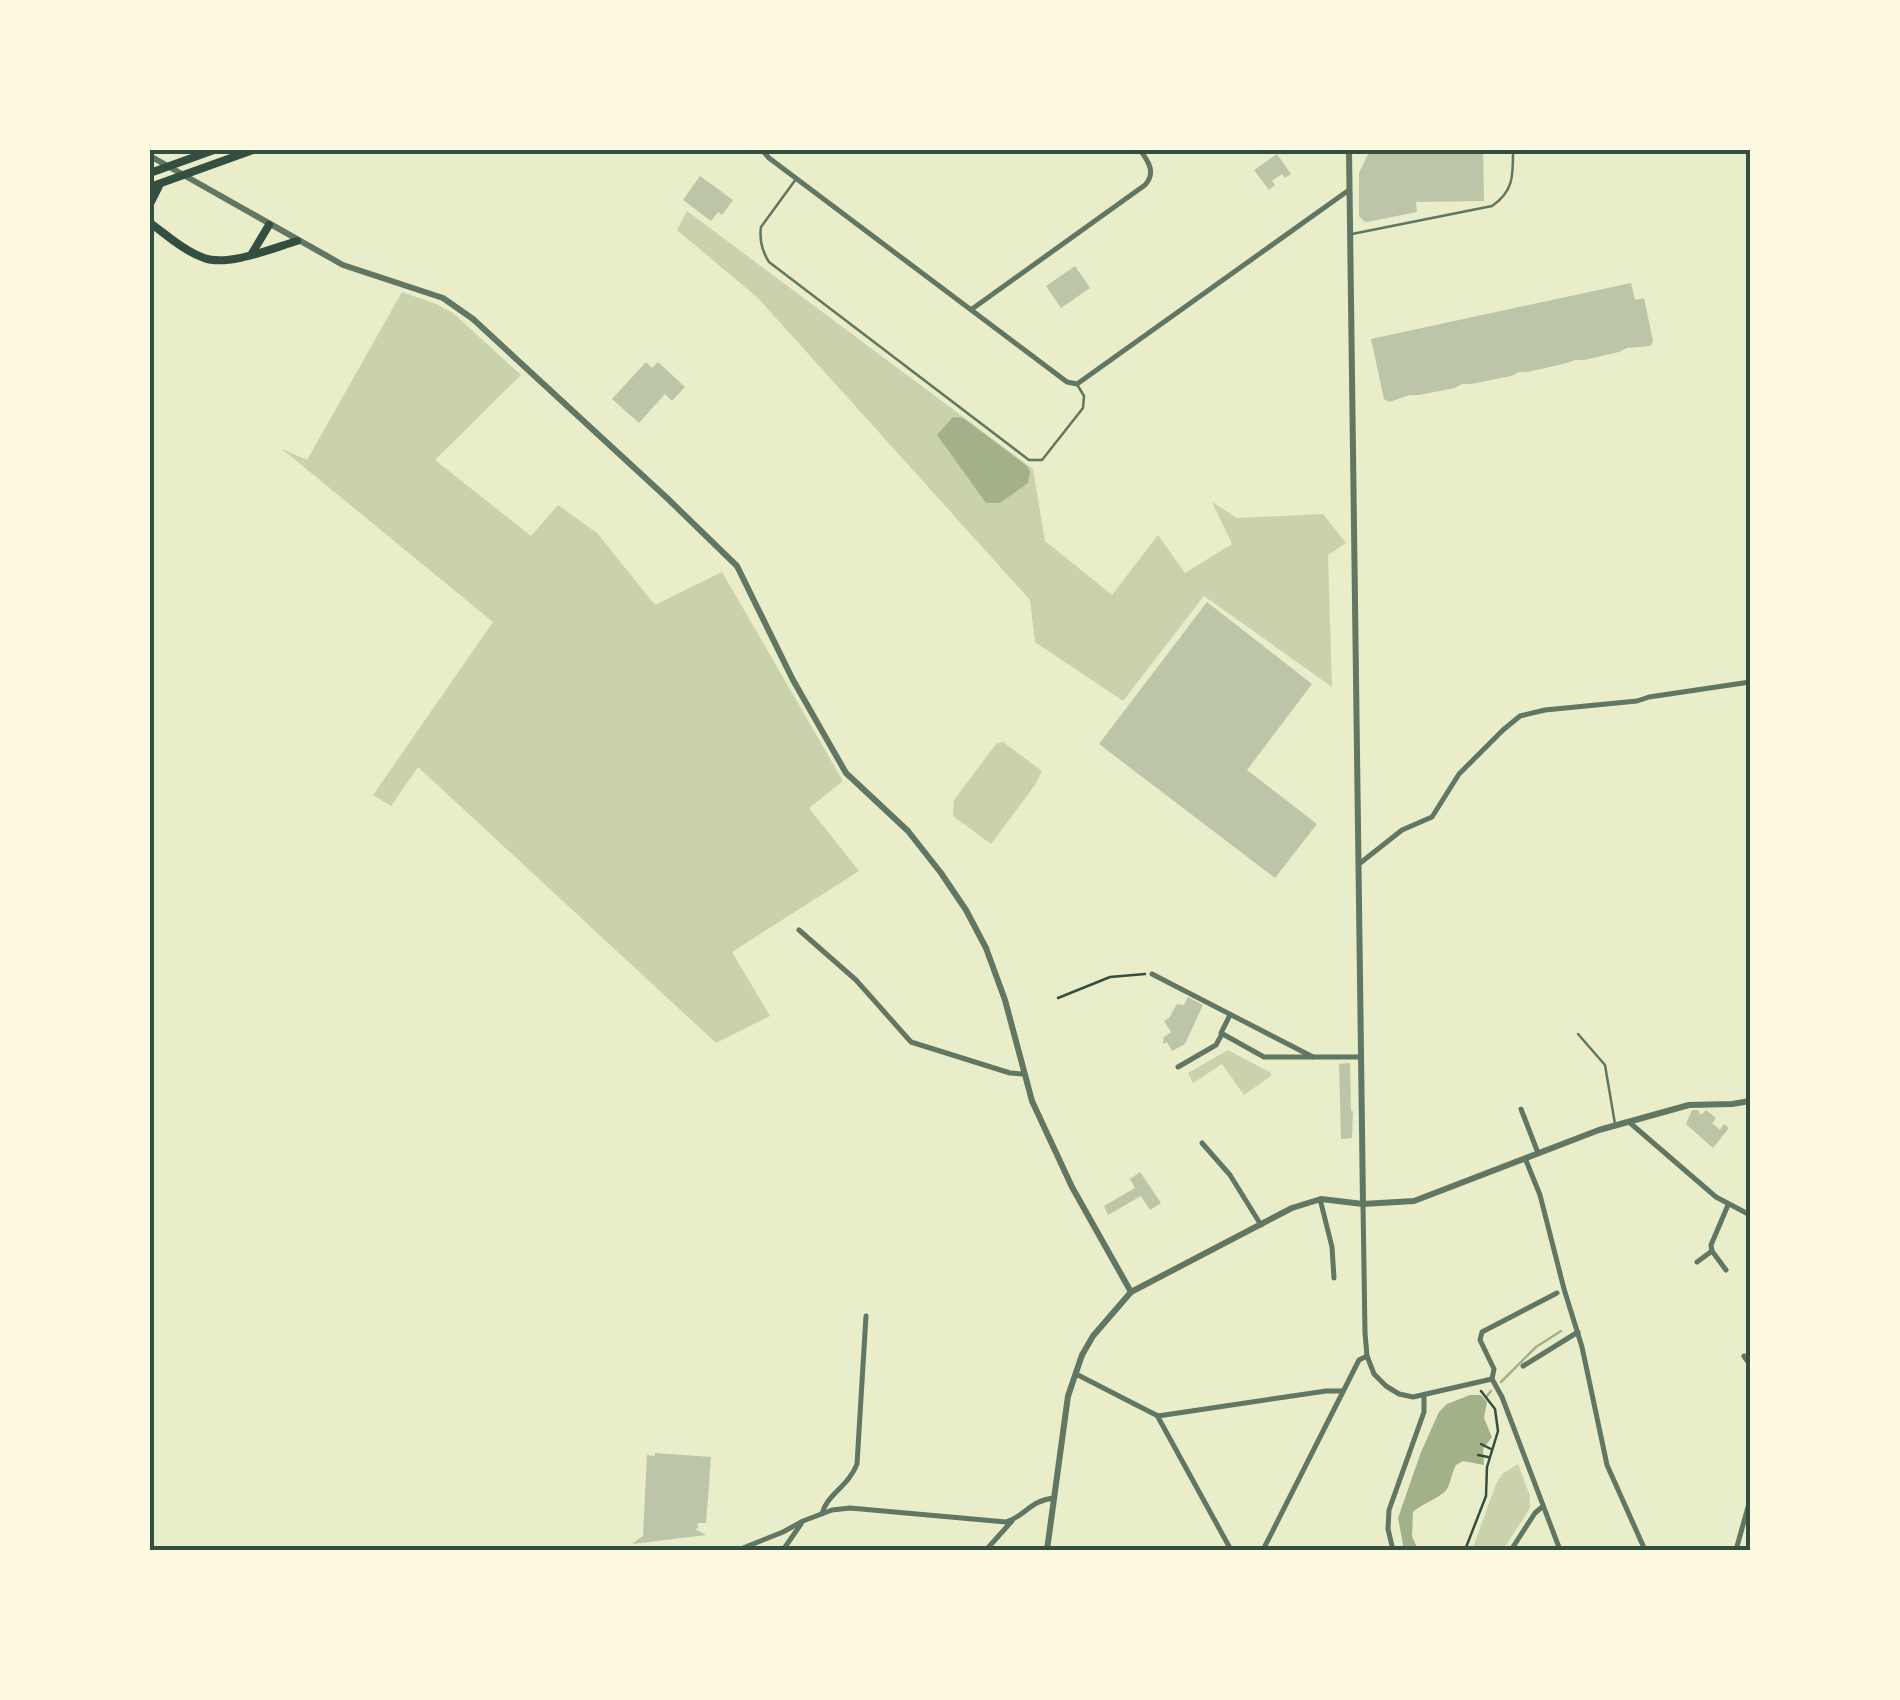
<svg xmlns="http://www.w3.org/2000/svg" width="1900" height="1700" font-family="'Asap Condensed',sans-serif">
  <rect width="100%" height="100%" fill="#e9edc9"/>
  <g fill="#cad2ad">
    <path d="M 687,211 L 1033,469 L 1045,541 L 1112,595 L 1158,535 L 1185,573 L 1232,544 L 1212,502 L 1237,518 L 1323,514 L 1346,543 L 1328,555 L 1332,687 L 1204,596 L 1123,701 L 1035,642 L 1030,600 L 758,298 L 677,230 Z"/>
    <path d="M 402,292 L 436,304 L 453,313 L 521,375 L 435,460 L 531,536 L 558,505 L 597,533 L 655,605 L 722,572 L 843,781 L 809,808 L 859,871 L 732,952 L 770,1016 L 716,1043 L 418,767 L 391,806 L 373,795 L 493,622 L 282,449 L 307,460 Z"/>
    <path d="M 1003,742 L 1042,771 L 1035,785 L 991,844 L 953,816 L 954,800 L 996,744 Z"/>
    <path d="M 1228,1050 L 1271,1073 L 1271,1076 L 1244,1095 L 1222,1064 L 1193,1083 L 1188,1073 Z"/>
    <path d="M 1518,1464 L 1530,1496 L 1530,1508 L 1503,1550 L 1472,1550 L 1496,1484 L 1502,1474 Z"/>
  </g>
  <g fill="#a3b18a">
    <path d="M 953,417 L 963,418 L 1027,466 L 1030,472 L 1028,483 L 1000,503 L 986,503 L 937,435 Z"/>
    <path d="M 1470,1395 L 1481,1395 L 1487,1402 L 1484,1418 L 1492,1437 L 1483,1449 L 1484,1465 L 1463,1461 L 1456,1465 C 1452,1472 1451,1482 1447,1489 C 1442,1497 1423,1503 1413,1512 L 1412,1536 L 1418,1550 L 1404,1550 L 1398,1518 L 1421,1452 L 1439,1412 L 1447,1404 Z"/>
  </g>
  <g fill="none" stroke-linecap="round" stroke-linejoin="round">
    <g stroke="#a3b18a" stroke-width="2.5">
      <path d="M 1501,1382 L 1536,1347 L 1561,1331"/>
      <path d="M 1487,1396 L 1491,1391"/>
    </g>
  </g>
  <g fill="#bcc5a7">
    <path d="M 1370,150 L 1483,150 L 1484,201 L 1416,202 L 1417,212 L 1367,222 L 1364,221 L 1359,216 L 1359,173 Z"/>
    <path d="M 1277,154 L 1291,174 L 1285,178 L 1282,174 L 1272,181 L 1275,185 L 1269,190 L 1254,170 Z"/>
    <path d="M 700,176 L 733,200 L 722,215 L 718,212 L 711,221 L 683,200 Z"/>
    <path d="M 1075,266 L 1090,288 L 1061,308 L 1046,286 Z"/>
    <path d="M 1631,283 L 1635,300 L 1644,298 L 1653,341 L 1650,346 L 1627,348 L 1619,352 L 1584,360 L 1575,360 L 1567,363 L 1528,372 L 1519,372 L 1511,376 L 1471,384 L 1462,384 L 1455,388 L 1419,395 L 1410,395 L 1389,402 L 1384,399 L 1371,339 Z"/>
    <path d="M 646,362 L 652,368 L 658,362 L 685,387 L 672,401 L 665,394 L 639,423 L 612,399 Z"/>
    <path d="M 1207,602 L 1312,684 L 1247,770 L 1317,824 L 1275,878 L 1099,744 Z"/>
    <path d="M 1188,997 L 1203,1005 L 1185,1044 L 1172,1051 L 1167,1042 L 1163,1044 L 1164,1037 L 1171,1032 L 1164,1021 L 1169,1018 L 1177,1004 L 1184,1005 Z"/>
    <path d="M 1350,1063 L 1351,1111 L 1353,1111 L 1352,1138 L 1341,1139 L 1339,1064 Z"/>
    <path d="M 1692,1110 L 1698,1110 L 1701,1115 L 1706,1110 L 1716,1118 L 1712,1123 L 1720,1130 L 1724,1124 L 1729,1128 L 1713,1148 L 1686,1124 Z"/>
    <path d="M 1140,1172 L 1161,1203 L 1150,1210 L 1141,1196 L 1108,1215 L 1104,1206 L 1135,1188 L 1130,1179 Z"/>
    <path d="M 655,1453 L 711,1457 L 706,1523 L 698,1523 L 698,1528 L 695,1529 L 706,1535 L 632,1544 L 643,1536 L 647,1455 L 655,1456 Z"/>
  </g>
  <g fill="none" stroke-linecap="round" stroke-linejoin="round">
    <g stroke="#344e41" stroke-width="2.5">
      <path d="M 1058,998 L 1110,977 L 1145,974"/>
      <path d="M 1481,1444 L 1491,1449"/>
      <path d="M 1478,1455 L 1488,1457"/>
      <path d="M 1465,1550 L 1486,1496 L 1487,1467 L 1498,1431 L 1495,1409 L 1481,1391"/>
    </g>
    <g stroke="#617663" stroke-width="2.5">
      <path d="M 796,179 L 761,227 C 759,241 762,251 769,262 L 1029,460 L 1042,460 L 1083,408 L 1084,396 L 1078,386"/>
      <path d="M 1352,234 L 1492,206 C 1514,191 1513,175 1513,150"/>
      <path d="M 1578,1034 L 1605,1065 L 1615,1124"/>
    </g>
    <g stroke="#617663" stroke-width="5">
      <path d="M 762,150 L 769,158 L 1067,382 L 1077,384 L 1349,190"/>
      <path d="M 972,309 L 1145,185 C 1156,173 1149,162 1140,150"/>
      <path d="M 1359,864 L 1402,830 L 1432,817 L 1459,774 L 1503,730 L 1520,716 L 1545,710 L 1637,701 L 1649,697 L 1750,682"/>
      <path d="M 799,930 L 856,980 L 911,1042 L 1010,1073 L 1023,1074"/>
      <path d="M 1152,974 L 1313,1057"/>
      <path d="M 1230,1015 L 1221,1033 L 1264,1057 L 1361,1057"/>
      <path d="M 1178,1067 L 1216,1045 L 1222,1034"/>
      <path d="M 1521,1109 L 1538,1153"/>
      <path d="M 1629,1122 L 1716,1197 L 1750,1215"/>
      <path d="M 1202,1143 L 1230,1175 L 1261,1225"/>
      <path d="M 1525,1158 L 1540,1195 L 1564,1289 L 1582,1347 L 1607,1465 L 1645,1550"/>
      <path d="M 1320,1199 L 1332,1247 L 1334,1278"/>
      <path d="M 1363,1204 L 1365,1333 L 1367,1356 L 1374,1374 L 1386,1386 L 1399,1394 L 1413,1397 L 1492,1379 L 1502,1397 L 1560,1550"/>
      <path d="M 1697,1262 L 1712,1251"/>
      <path d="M 1726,1270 L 1712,1251 L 1711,1245 L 1728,1205"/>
      <path d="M 1744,1356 L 1750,1365"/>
      <path d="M 1523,1366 L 1578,1332"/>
      <path d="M 1076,1374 L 1158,1416"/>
      <path d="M 1492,1379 L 1494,1369 L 1480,1340 L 1482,1332 L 1557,1293"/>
      <path d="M 1158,1416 L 1326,1391 L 1343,1391"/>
      <path d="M 1158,1417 L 1231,1550"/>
      <path d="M 822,1514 C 826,1495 849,1486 857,1464 L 866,1316"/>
      <path d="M 738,1550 L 783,1532 L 803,1521 L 832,1510 L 850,1508 L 1006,1522 C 1027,1515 1029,1501 1054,1498"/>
      <path d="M 783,1550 L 801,1524"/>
      <path d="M 986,1550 L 1012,1521"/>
      <path d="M 1263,1550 L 1359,1360 L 1367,1356"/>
      <path d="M 1393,1550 L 1388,1529 L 1389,1510 L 1424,1412 L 1424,1396"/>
      <path d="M 1511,1550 L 1535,1513 L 1542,1507"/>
      <path d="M 1736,1550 L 1750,1500"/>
    </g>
    <g stroke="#617663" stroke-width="6">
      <path d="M 1349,150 L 1363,1204"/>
      <path d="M 150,156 L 343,265 L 443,298 L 473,319 L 667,498 L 737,566 L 793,680 L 846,773 L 908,831 L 941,873 L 966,910 L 986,948 L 1005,1000 L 1032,1101 L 1072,1187 L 1131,1292"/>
      <path d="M 1047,1550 L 1068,1396 L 1082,1355 L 1093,1336 L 1131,1292 L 1292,1208 L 1321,1199 L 1363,1204 L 1414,1201 L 1599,1130 L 1689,1105 L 1732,1104 L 1750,1101"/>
    </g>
    <g stroke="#344e41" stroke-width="8">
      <path d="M 150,173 L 214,150"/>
      <path d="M 150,187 L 253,150"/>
      <path d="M 150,204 L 159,186"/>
      <path d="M 150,223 C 167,235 184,251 204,258 C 228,267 273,248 297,241"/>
      <path d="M 251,255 L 269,225"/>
    </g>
  </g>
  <rect width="1900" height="1700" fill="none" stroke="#fefae0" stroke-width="305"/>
  <rect x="152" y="152" width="1596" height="1396" fill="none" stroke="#344e41" stroke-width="4"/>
</svg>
